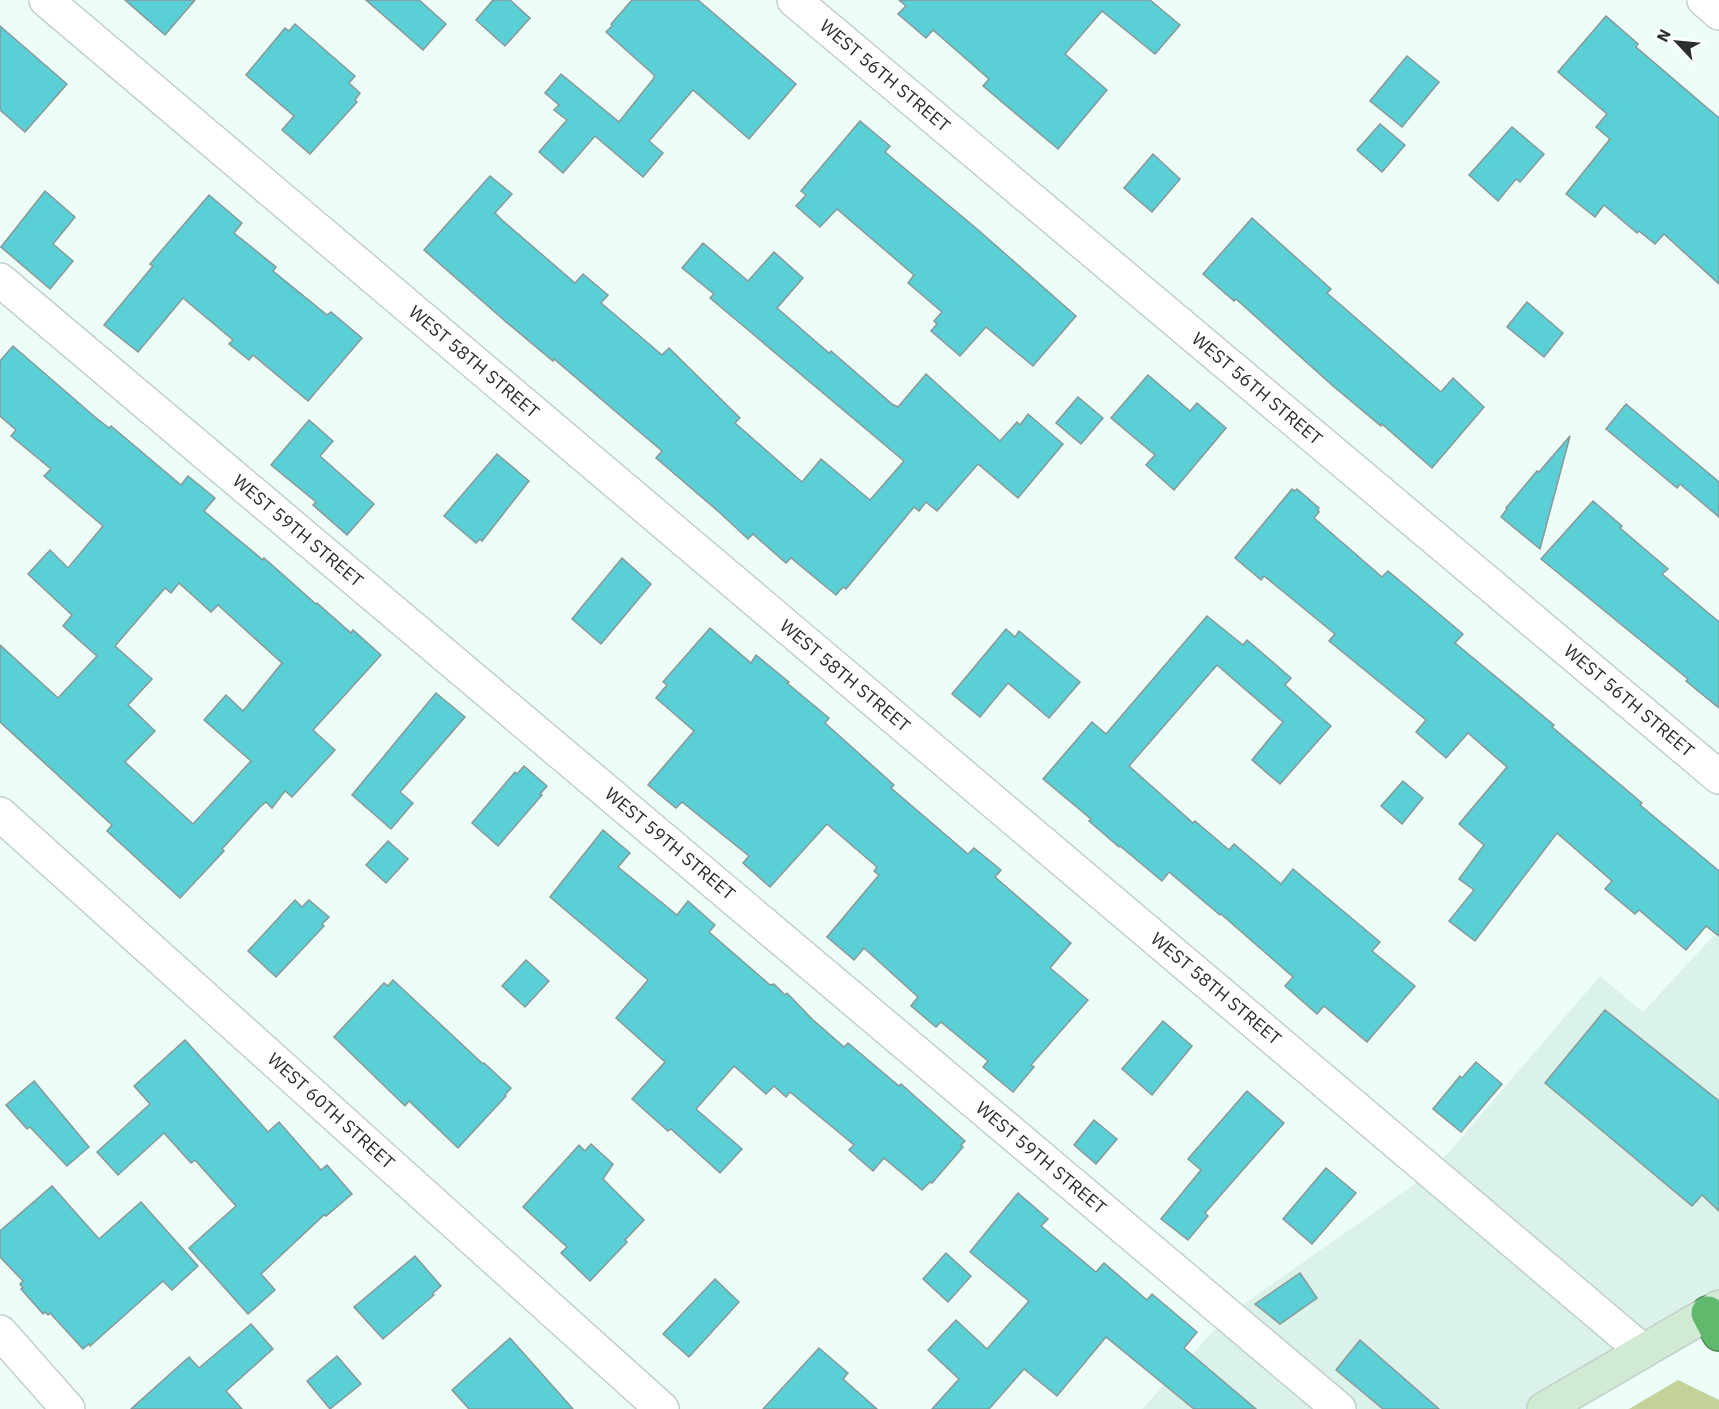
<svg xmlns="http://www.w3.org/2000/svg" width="1719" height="1409" font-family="'IBM Plex Sans',sans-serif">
  <rect width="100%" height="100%" fill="#edfdf7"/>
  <path fill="#daf2ea" d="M 1719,930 L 1719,1307 L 1544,1409 L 1142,1409 L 1228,1315 L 1432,1172 L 1600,976 L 1643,1012 Z"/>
  <path fill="#c2d299" d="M 1678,1380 L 1719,1400 L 1719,1409 L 1629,1409 Z"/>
  <g fill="#5ad0d6" stroke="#889798" stroke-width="1.5" fill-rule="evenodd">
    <path d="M 125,0 L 195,0 L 165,35 Z"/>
    <path d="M 366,0 L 419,0 L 446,24 L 423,50 Z"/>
    <path d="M 493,0 L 510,0 L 530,18 L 505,46 L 476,20 Z"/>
    <path d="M 632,0 L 698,0 L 796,84 L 749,139 L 693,90 L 649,141 L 663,153 L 643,177 L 595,136 L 563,173 L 539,152 L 567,120 L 554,110 L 559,105 L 545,93 L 561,74 L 619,122 L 654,78 L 654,75 L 606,32 L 612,26 L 611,24 Z"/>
    <path d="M 899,0 L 1150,0 L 1180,25 L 1155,54 L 1102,11 L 1065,54 L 1107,90 L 1058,149 L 983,86 L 989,79 L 933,30 L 926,38 L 898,14 L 906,6 Z"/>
    <path d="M 1606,16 L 1638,44 L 1636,47 L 1719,118 L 1719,284 L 1664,234 L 1655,244 L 1639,231 L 1637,233 L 1604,205 L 1595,217 L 1566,194 L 1610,139 L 1596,127 L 1607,114 L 1558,72 Z"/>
    <path d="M 295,24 L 355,76 L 349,83 L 360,93 L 355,100 L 357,102 L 310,154 L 282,130 L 294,116 L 246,75 L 285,28 L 289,31 Z"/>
    <path d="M 0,26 L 67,84 L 25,132 L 0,110 Z"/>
    <path d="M 1407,56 L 1439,82 L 1402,127 L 1370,101 Z"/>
    <path d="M 860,121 L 890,146 L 885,152 L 977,229 L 1076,316 L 1033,366 L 986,327 L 960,356 L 931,331 L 937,324 L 934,321 L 942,312 L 908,283 L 914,275 L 837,209 L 820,227 L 796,206 L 806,195 L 801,191 Z"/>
    <path d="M 1380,124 L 1405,145 L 1382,172 L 1357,150 Z"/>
    <path d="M 1512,127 L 1544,154 L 1520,182 L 1516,179 L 1498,201 L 1469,175 Z"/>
    <path d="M 1153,154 L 1180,179 L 1152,212 L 1124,188 Z"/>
    <path d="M 490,176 L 512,194 L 495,213 L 502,220 L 575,283 L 583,274 L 608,295 L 601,303 L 662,355 L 669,348 L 740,418 L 735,423 L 802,482 L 821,459 L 870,500 L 904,461 L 710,298 L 714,294 L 682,268 L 703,243 L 748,281 L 774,252 L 803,278 L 777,308 L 829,353 L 831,351 L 892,404 L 898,407 L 926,374 L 1000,441 L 1017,422 L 1020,425 L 1028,414 L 1063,444 L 1018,498 L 978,464 L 937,511 L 926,502 L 919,511 L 914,507 L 846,589 L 843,587 L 836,595 L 791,558 L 786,563 L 753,534 L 748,539 L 719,512 L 656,458 L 662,451 L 554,359 L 553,361 L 505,321 L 424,250 Z"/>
    <path d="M 45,191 L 75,217 L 53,244 L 73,261 L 50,289 L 1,247 Z"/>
    <path d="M 209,195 L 242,223 L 234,233 L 276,267 L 273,271 L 327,315 L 331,312 L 362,338 L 308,401 L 253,355 L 249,360 L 229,344 L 233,340 L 183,298 L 138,352 L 104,325 L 153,266 L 150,264 Z"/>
    <path d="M 1252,218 L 1331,289 L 1327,293 L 1441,392 L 1453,378 L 1484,407 L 1432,468 L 1382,424 L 1381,426 L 1333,386 L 1236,299 L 1234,301 L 1203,274 Z"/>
    <path d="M 1527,302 L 1563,333 L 1544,357 L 1507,327 Z"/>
    <path d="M 13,346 L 95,417 L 109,428 L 111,426 L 181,485 L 188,476 L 215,498 L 204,511 L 263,560 L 264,558 L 316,604 L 317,603 L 351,633 L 353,630 L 381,655 L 313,730 L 335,750 L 292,797 L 285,791 L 272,808 L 266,802 L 260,807 L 222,849 L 224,851 L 180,898 L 107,831 L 112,825 L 0,722 L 0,645 L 58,698 L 97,656 L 63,626 L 72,615 L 28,574 L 50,550 L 68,568 L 103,526 L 44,476 L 51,469 L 11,436 L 16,430 L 0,416 L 0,361 ZM 179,583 L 211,612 L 218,605 L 282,663 L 243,711 L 226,695 L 204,720 L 251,761 L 193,824 L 125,762 L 155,731 L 128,705 L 152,679 L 115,646 L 165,588 L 171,593 Z"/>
    <path d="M 1148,375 L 1190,411 L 1197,403 L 1226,428 L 1174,490 L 1146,465 L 1155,455 L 1111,418 Z"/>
    <path d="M 1078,397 L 1103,418 L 1081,444 L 1056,423 Z"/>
    <path d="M 1626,404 L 1719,482 L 1719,517 L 1680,484 L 1677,488 L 1606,429 Z"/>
    <path d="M 309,420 L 333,441 L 320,456 L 374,504 L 347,535 L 313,505 L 316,502 L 271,465 Z"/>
    <path d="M 1570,436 L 1540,549 L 1501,517 L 1507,509 L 1506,508 L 1537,471 L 1539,472 Z"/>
    <path d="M 497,454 L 529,481 L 482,541 L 480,539 L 476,543 L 444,516 Z"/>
    <path d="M 1292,489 L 1295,491 L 1297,489 L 1319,508 L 1318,510 L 1319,512 L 1314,518 L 1382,577 L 1388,571 L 1463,634 L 1455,643 L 1554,725 L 1552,727 L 1642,803 L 1640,805 L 1719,871 L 1719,936 L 1706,926 L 1686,950 L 1639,910 L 1635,914 L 1605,889 L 1612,881 L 1557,833 L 1475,941 L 1449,921 L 1474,890 L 1459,879 L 1484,845 L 1459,824 L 1507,767 L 1468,733 L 1446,758 L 1416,732 L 1426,720 L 1329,641 L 1335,634 L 1264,576 L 1261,580 L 1235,558 Z"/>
    <path d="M 1593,501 L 1622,526 L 1620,528 L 1668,569 L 1662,574 L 1719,622 L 1719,708 L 1686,681 L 1688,679 L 1541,559 Z"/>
    <path d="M 622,558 L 651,584 L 601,644 L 572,619 Z"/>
    <path d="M 1207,616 L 1243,645 L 1247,640 L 1291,678 L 1285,685 L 1331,726 L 1280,784 L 1252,760 L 1283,722 L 1217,665 L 1129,766 L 1193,823 L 1195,821 L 1229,850 L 1234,844 L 1281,884 L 1293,869 L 1380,942 L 1372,951 L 1415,986 L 1367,1042 L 1324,1006 L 1317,1014 L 1285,986 L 1293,977 L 1221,914 L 1220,915 L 1169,872 L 1162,881 L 1120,846 L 1119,847 L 1089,821 L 1091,819 L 1043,779 L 1092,722 L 1106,734 Z"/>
    <path d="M 710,628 L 751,663 L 756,655 L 789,682 L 787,683 L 829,718 L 825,723 L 894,785 L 891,788 L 968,854 L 974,848 L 1001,870 L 995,877 L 1071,943 L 1050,968 L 1088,1000 L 1031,1065 L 1034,1067 L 1013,1092 L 983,1067 L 988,1061 L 941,1022 L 936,1027 L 911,1006 L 918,997 L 864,948 L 854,960 L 827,937 L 879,875 L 874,871 L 877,867 L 827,824 L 770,887 L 743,863 L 749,856 L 682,802 L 676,808 L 648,785 L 694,731 L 656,698 L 667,685 L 663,682 Z"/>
    <path d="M 1006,629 L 1015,637 L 1019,631 L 1080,682 L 1049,718 L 1008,683 L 980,717 L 952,694 Z"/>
    <path d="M 436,693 L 465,717 L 400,792 L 413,803 L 391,829 L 352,795 Z"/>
    <path d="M 524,766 L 547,786 L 540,794 L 542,795 L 498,846 L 472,823 L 515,772 L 517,774 Z"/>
    <path d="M 1403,781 L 1423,798 L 1402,824 L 1381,806 Z"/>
    <path d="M 603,830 L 630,853 L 618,867 L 677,915 L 688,901 L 715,925 L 709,932 L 770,985 L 774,984 L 785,995 L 787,993 L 812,1019 L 844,1047 L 848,1043 L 899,1086 L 901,1084 L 965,1141 L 961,1145 L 963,1147 L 932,1183 L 930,1182 L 922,1190 L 884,1158 L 873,1171 L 849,1150 L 854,1145 L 790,1092 L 786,1097 L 774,1086 L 766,1094 L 734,1066 L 696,1109 L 742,1149 L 720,1173 L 671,1129 L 668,1131 L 632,1099 L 665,1062 L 616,1018 L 648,980 L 550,897 Z"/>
    <path d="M 388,841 L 408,859 L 386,883 L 366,865 Z"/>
    <path d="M 295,900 L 302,907 L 309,900 L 329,917 L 322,924 L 324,926 L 276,977 L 248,951 Z"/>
    <path d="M 526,960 L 549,981 L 525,1007 L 502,986 Z"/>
    <path d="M 393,980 L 483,1064 L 484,1063 L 511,1088 L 505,1095 L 506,1096 L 458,1148 L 409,1101 L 405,1106 L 334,1037 L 384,983 L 388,986 Z"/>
    <path d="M 1605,1010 L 1719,1101 L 1719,1211 L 1702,1195 L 1692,1206 L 1545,1083 Z"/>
    <path d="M 1163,1021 L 1192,1046 L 1152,1095 L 1122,1069 Z"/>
    <path d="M 185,1040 L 268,1132 L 279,1122 L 321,1170 L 327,1165 L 352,1194 L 326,1216 L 324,1215 L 261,1274 L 275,1290 L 248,1314 L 189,1248 L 236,1206 L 195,1160 L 191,1163 L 164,1133 L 118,1175 L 97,1152 L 150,1104 L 134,1086 Z"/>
    <path d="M 1476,1062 L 1502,1084 L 1461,1132 L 1433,1109 L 1460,1076 L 1462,1078 Z"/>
    <path d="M 34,1081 L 89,1147 L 67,1166 L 30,1127 L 27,1129 L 6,1105 Z"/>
    <path d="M 1247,1091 L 1284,1123 L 1205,1213 L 1208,1216 L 1188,1240 L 1161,1219 L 1201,1170 L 1188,1159 Z"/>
    <path d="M 1094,1120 L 1117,1139 L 1096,1164 L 1074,1145 Z"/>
    <path d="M 591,1144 L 613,1164 L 603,1179 L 644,1220 L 625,1240 L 627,1242 L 590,1281 L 561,1253 L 567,1247 L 523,1207 L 579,1145 L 585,1151 Z"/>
    <path d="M 1326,1168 L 1356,1193 L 1312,1244 L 1283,1219 Z"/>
    <path d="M 52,1186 L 99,1239 L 141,1202 L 198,1266 L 172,1290 L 163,1281 L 90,1346 L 89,1344 L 83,1349 L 50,1313 L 48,1315 L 45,1312 L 43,1314 L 21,1289 L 23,1288 L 20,1284 L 23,1281 L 0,1257 L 0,1231 Z"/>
    <path d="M 1018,1193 L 1048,1219 L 1041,1226 L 1096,1272 L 1104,1263 L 1147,1300 L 1152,1294 L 1197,1332 L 1184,1348 L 1256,1409 L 1194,1409 L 1106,1337 L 1057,1396 L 1024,1369 L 989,1409 L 932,1409 L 959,1379 L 928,1350 L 956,1320 L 987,1349 L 1029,1301 L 970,1252 Z"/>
    <path d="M 946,1253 L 971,1276 L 948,1302 L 923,1279 Z"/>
    <path d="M 415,1256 L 441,1286 L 432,1294 L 434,1295 L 383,1339 L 354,1307 Z"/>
    <path d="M 1300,1273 L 1317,1298 L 1280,1324 L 1255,1304 Z"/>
    <path d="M 715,1279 L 739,1302 L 689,1357 L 663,1334 Z"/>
    <path d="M 251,1324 L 273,1349 L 226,1391 L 242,1409 L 131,1409 L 189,1357 L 199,1368 Z"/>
    <path d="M 510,1338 L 573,1409 L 469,1409 L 452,1390 Z"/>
    <path d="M 1360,1340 L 1439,1409 L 1383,1409 L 1336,1370 Z"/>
    <path d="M 819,1348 L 848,1373 L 843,1379 L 877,1409 L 763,1409 Z"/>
    <path d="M 337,1356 L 361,1384 L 330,1409 L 307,1381 Z"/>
  </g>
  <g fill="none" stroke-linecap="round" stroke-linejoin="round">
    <defs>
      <g id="minor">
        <path d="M 46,0 L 1643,1351"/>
        <path d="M 794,0 L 1719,777"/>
        <path d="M 1704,0 L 1719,13"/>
        <path d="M 0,280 L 1339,1409"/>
        <path d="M 0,814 L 662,1409"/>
        <path d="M 0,1332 L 68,1409"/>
      </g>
      <path id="secondary" d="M 1544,1409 L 1719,1307"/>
      <path id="motorway" d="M 1708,1313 L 1719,1334"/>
    </defs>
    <use href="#minor" stroke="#c1d0cb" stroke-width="36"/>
    <use href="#secondary" stroke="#c1d0cb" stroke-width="36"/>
    <use href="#motorway" stroke="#4e8958" stroke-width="36"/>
    <use href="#minor" stroke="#fff" stroke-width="33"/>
    <use href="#secondary" stroke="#d0ead4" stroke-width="33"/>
    <use href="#motorway" stroke="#61b96e" stroke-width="33"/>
  </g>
  <g text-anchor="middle" stroke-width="6" stroke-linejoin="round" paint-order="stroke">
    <g font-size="18" fill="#2a302e" stroke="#fff">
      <text transform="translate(885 76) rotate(40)" y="6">WEST 56TH STREET</text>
      <text transform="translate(474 362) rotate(40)" y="6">WEST 58TH STREET</text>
      <text transform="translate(1257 389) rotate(40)" y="6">WEST 56TH STREET</text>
      <text transform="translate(298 531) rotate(40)" y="6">WEST 59TH STREET</text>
      <text transform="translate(845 676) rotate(40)" y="6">WEST 58TH STREET</text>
      <text transform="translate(1629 701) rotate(40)" y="6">WEST 56TH STREET</text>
      <text transform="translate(670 844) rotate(40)" y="6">WEST 59TH STREET</text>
      <text transform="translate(1216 989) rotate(40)" y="6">WEST 58TH STREET</text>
      <text transform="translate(331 1111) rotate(42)" y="6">WEST 60TH STREET</text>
      <text transform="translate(1041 1158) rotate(40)" y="6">WEST 59TH STREET</text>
    </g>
  </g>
  <g transform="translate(1677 42) rotate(296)" stroke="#ffffff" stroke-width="4.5" paint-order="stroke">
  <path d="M0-4.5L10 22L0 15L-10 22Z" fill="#2a302e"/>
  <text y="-9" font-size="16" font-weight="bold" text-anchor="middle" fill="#2a302e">N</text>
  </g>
</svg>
